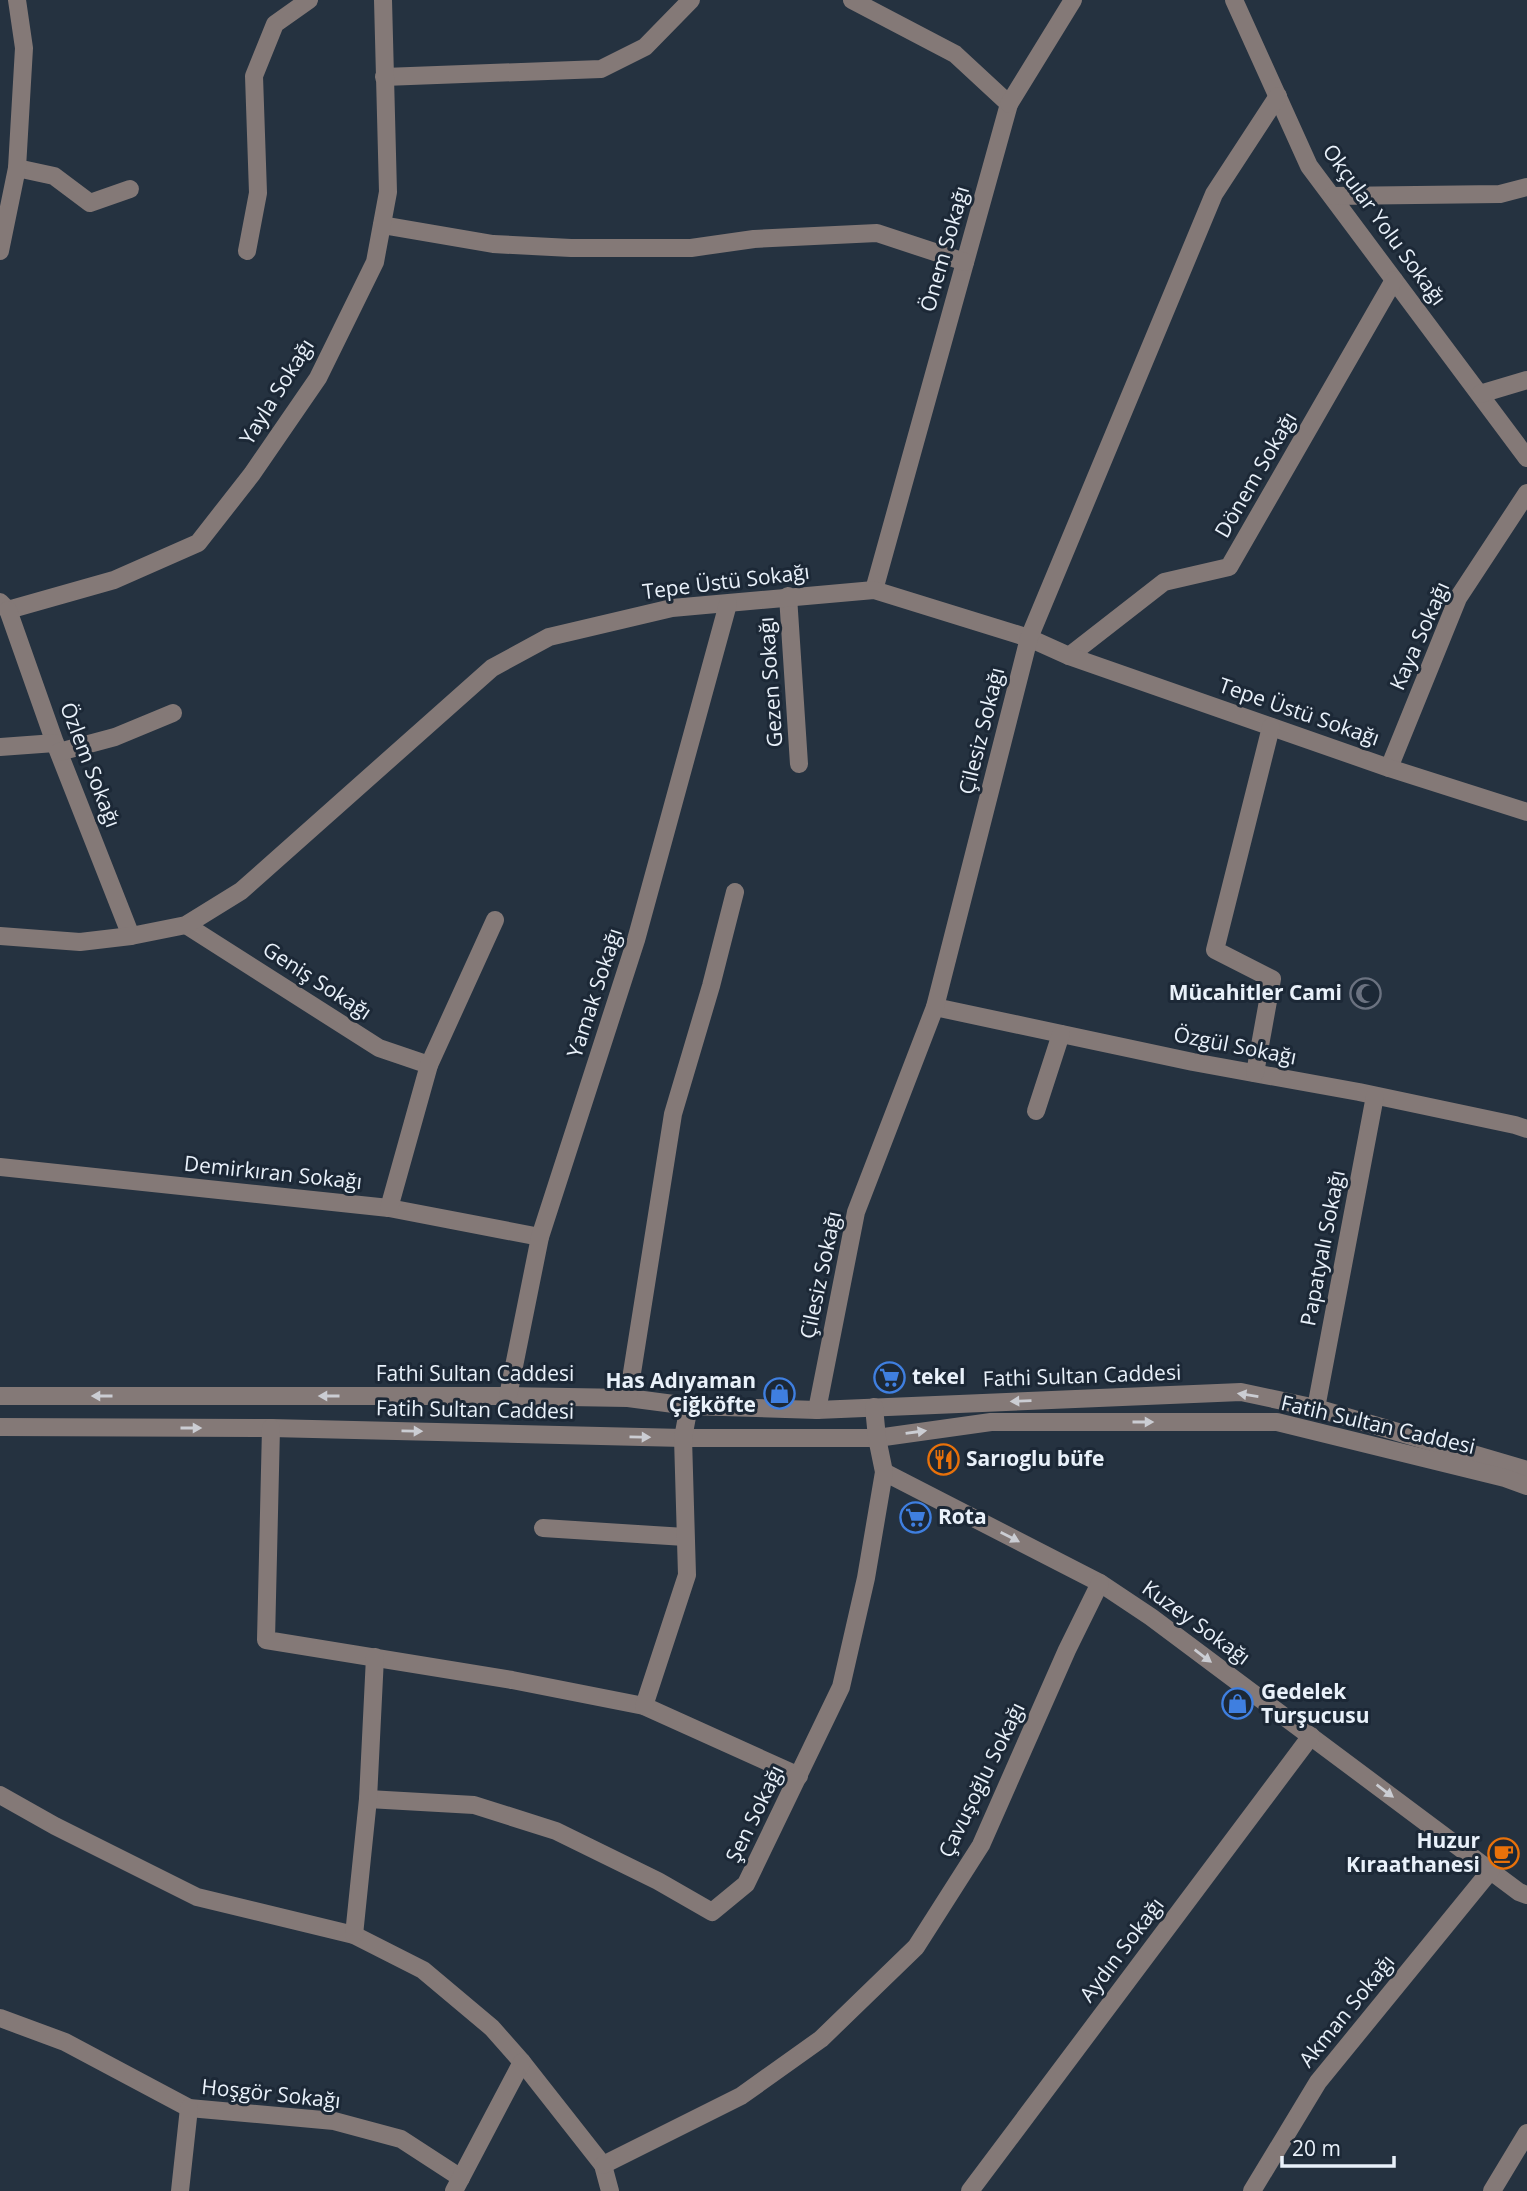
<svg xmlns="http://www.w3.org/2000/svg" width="1527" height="2191" font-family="'Open Sans',sans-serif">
  <rect width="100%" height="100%" fill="#253240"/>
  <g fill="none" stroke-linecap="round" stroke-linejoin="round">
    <g stroke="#847977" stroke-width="18">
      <path d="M 852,0 L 955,54 L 1009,104 L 874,590"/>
      <path d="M 1234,0 L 1309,166 L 1527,458"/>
      <path d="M 384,77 L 601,69 L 645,47 L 691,0"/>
      <path d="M 1009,104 L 1073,0"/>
      <path d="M 17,168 L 54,176 L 90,203 L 130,189"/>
      <path d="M 1332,196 L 1500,194 L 1527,187"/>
      <path d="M 382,225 L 493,244 L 571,248 L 691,248 L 754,239 L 877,233 L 965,262"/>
      <path d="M 0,251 L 17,168 L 24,48 L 17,0"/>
      <path d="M 247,251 L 258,193 L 254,76 L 275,24 L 309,0"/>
      <path d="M 1480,394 L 1527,380"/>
      <path d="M 788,596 L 799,764"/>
      <path d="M 0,602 L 8,610 L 114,580 L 198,543 L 252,474 L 318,378 L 375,262 L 388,192 L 383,0"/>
      <path d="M 8,610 L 55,743 L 131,936"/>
      <path d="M 1069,656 L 1164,582 L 1229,567 L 1394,280"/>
      <path d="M 0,747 L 55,743"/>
      <path d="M 59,752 L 115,737 L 173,713"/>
      <path d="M 1389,768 L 1458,598 L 1527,493"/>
      <path d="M 186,925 L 379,1048 L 429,1065"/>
      <path d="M 0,936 L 80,942 L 131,936 L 186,925 L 241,891 L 492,668 L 549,637 L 672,608 L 874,590 L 1029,638 L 1069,656 L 1389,768 L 1527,812"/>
      <path d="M 935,1007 L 1193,1062 L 1359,1092 L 1515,1125 L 1527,1129"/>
      <path d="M 1255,1073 L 1272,979 L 1215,950 L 1271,727"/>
      <path d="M 1036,1111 L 1061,1034"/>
      <path d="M 0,1167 L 389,1208 L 540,1237"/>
      <path d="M 389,1208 L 429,1065 L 495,920"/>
      <path d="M 0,1396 L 508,1396 L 628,1398 L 689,1406 L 817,1410 L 1241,1392 L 1316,1408 L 1527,1470"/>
      <path d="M 508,1396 L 540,1237 L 636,940 L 728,604"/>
      <path d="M 628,1398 L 673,1114 L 711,986 L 735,892"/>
      <path d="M 1316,1408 L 1375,1096"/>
      <path d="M 817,1410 L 856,1212 L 935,1007 L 1029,638 L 1214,194 L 1278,96"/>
      <path d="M 0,1427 L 271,1428 L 683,1438 L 877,1438 L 991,1422 L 1277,1422 L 1505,1478 L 1527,1486"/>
      <path d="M 271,1428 L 266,1640 L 512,1680 L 644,1706 L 799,1776"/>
      <path d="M 884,1472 L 1100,1583 L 1151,1617 L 1519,1892 L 1527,1895"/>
      <path d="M 543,1528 L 685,1537"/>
      <path d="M 644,1706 L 687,1575 L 683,1438 L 689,1406"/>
      <path d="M 0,1795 L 55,1826 L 197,1897 L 354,1935 L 423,1970 L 492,2028 L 522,2062 L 603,2165 L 610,2191"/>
      <path d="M 368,1799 L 474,1805 L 556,1831 L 658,1881 L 712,1912 L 746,1884 L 841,1687 L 866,1578 L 884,1472 L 877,1438 L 874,1407"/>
      <path d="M 354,1935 L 368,1799 L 375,1657"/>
      <path d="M 0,2018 L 65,2042 L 189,2108 L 334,2121 L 401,2139 L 461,2178"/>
      <path d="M 603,2165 L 741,2096 L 821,2039 L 916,1947 L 981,1845 L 1067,1650 L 1100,1583"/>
      <path d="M 180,2191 L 189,2108"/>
      <path d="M 454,2191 L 522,2062"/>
      <path d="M 970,2191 L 1311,1736"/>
      <path d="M 1252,2191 L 1318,2082 L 1491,1870"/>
      <path d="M 1492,2191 L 1527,2133"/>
    </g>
  </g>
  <defs><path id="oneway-solid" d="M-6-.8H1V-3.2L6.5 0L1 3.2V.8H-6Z" transform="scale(1.75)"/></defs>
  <g fill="#cbcdd3">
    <use href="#oneway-solid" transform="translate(1248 1395) rotate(-171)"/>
    <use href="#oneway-solid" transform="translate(102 1396) rotate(-180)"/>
    <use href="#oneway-solid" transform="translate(329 1396) rotate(-180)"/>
    <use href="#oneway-solid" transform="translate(1021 1401) rotate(178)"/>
    <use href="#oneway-solid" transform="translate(1143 1422)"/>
    <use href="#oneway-solid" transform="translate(191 1428)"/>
    <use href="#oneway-solid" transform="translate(412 1431) rotate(1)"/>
    <use href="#oneway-solid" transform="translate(916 1432) rotate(-8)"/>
    <use href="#oneway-solid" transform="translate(640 1437) rotate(1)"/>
    <use href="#oneway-solid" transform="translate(1010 1537) rotate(27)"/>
    <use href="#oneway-solid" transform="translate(1203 1656) rotate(37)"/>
    <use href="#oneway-solid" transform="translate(1385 1791) rotate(37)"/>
  </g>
  <defs>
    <symbol id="mosque-ring" viewBox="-11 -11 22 22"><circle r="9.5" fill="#1c2836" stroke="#6b7280" stroke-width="1.5"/><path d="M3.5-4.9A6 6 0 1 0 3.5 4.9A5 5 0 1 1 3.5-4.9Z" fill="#6b7280"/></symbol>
    <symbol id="supermarket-ring" viewBox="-11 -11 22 22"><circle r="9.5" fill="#1c2836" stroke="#3f7fe0" stroke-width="1.5"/><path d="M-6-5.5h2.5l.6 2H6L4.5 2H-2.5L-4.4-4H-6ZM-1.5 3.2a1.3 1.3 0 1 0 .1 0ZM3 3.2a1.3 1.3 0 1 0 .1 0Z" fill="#3f7fe0"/></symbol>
    <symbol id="shop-ring" viewBox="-11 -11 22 22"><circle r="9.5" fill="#1c2836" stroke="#3f7fe0" stroke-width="1.5"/><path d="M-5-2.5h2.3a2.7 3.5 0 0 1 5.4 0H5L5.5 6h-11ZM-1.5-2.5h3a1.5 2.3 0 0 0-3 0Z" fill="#3f7fe0"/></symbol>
    <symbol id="restaurant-ring" viewBox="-11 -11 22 22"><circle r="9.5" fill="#1c2836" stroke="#e8710a" stroke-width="1.5"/><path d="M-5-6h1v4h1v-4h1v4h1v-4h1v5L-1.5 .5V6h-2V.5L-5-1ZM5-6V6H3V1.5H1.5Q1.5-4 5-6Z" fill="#e8710a"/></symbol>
    <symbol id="cafe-ring" viewBox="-11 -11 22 22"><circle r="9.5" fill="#1c2836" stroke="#e8710a" stroke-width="1.5"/><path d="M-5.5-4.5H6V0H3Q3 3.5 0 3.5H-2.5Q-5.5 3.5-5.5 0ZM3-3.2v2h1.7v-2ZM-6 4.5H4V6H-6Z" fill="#e8710a"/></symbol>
  </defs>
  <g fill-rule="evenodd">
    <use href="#mosque-ring" x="1348" y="976" width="35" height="35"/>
    <use href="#supermarket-ring" x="872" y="1360" width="35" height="35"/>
    <use href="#shop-ring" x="762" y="1376" width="35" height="35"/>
    <use href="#restaurant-ring" x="926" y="1442" width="35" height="35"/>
    <use href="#supermarket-ring" x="898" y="1500" width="35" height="35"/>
    <use href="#shop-ring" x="1220" y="1686" width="35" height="35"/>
    <use href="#cafe-ring" x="1486" y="1836" width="35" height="35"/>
  </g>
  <g text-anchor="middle" stroke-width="6" stroke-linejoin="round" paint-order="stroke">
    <g font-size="21" fill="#e9f1fa" stroke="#1c2836">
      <text transform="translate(1384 225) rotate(54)" y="7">Okçular Yolu Sokağı</text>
      <text transform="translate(945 249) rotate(-74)" y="7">Önem Sokağı</text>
      <text transform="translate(277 392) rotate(-58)" y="7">Yayla Sokağı</text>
      <text transform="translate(1256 475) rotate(-60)" y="7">Dönem Sokağı</text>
      <text transform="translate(726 582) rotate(-7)" y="7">Tepe Üstü Sokağı</text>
      <text transform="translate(1420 636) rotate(-66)" y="7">Kaya Sokağı</text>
      <text transform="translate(771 682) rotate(-94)" y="7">Gezen Sokağı</text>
      <text transform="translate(1299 712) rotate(19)" y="7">Tepe Üstü Sokağı</text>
      <text transform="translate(982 731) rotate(-76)" y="7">Çilesiz Sokağı</text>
      <text transform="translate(90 765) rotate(69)" y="7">Özlem Sokağı</text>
      <text transform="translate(317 981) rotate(33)" y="7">Geniş Sokağı</text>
      <text transform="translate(595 993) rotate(-72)" y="7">Yamak Sokağı</text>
      <text transform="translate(1235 1046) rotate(11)" y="7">Özgül Sokağı</text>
      <text transform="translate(273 1173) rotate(6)" y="7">Demirkıran Sokağı</text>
      <text transform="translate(1323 1248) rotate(-79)" y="7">Papatyalı Sokağı</text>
      <text transform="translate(821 1275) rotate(-78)" y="7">Çilesiz Sokağı</text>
      <text x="475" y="1381">Fathi Sultan Caddesi</text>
      <text transform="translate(1082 1376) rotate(-2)" y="7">Fathi Sultan Caddesi</text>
      <text transform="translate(475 1410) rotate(1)" y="7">Fatih Sultan Caddesi</text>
      <text transform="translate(1378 1425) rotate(13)" y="7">Fatih Sultan Caddesi</text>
      <text transform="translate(1196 1623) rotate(36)" y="7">Kuzey Sokağı</text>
      <text transform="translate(982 1780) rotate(-64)" y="7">Çavuşoğlu Sokağı</text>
      <text transform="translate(755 1814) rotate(-64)" y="7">Şen Sokağı</text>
      <text transform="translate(1122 1950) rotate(-53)" y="7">Aydın Sokağı</text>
      <text transform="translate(1347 2011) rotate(-51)" y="7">Akman Sokağı</text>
      <text transform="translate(271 2094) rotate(6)" y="7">Hoşgör Sokağı</text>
    </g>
    <g font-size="21" font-weight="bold" fill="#e9f1fa" stroke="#1c2836" text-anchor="start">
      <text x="1342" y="1000" text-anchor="end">Mücahitler Cami</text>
      <text x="912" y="1384">tekel</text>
      <text x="756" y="1388" text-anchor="end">Has Adıyaman<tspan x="756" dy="24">Çiğköfte</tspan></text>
      <text x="966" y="1466">Sarıoglu büfe</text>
      <text x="938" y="1524">Rota</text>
      <text x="1261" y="1699">Gedelek<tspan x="1261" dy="24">Turşucusu</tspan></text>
      <text x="1480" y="1848" text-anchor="end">Huzur<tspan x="1480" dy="24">Kıraathanesi</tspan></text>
    </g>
  </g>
  <path d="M1282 2156v10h112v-10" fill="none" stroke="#e9f1fa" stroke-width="3.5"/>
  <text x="1292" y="2156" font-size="21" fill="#e9f1fa" stroke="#1c2836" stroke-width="5" paint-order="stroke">20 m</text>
</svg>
